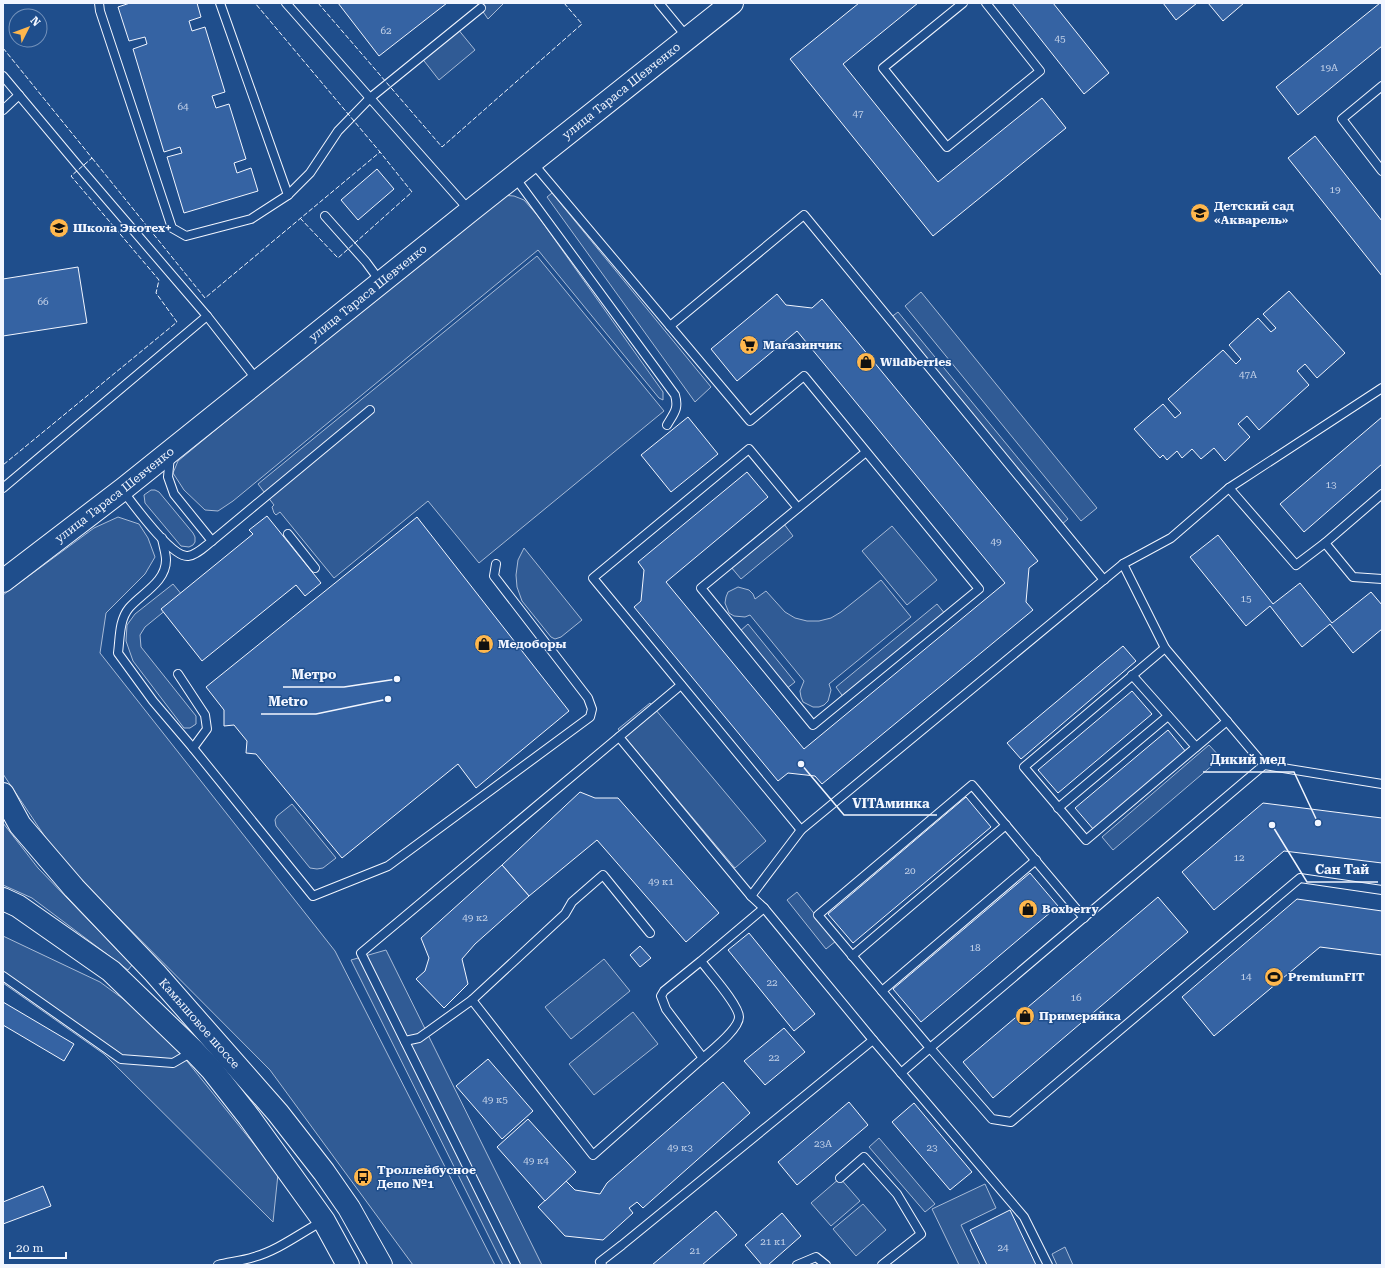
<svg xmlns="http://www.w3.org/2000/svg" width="1385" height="1268" font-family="'Roboto Serif',serif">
  <rect width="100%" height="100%" fill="#1f4e8c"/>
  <g fill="#305b95" stroke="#a8bbd7">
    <path d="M 477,3 L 504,3 L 488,19 Z"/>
    <path d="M 457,28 L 475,50 L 439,80 L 421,57 Z"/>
    <path d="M 552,193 L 711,387 L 695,402 L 547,197 Z"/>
    <path d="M 499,195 L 514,196 L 524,200 L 538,216 L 663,392 L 663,400 L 659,398 L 538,250 L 233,501 L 218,511 L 205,510 L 184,490 L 173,473 L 178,461 Z"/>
    <path d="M 537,256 L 664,411 L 479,563 L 428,501 L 334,578 L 280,512 L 276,515 L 274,513 L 272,507 L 274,505 L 258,484 Z"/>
    <path d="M 921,292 L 1097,508 L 1081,521 L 905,306 Z"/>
    <path d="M 898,312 L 1068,519 L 1061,525 L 890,318 Z"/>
    <path d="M 151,490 L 155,490 L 159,492 L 193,533 L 195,537 L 195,542 L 193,545 L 189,547 L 181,546 L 145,503 L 144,495 Z"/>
    <path d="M 118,517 L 139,524 L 148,538 L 155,557 L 145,574 L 106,613 L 100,653 L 335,951 L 495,1265 L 413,1265 L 270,1070 L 60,859 L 3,774 L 3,595 L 94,528 Z"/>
    <path d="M 784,524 L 793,536 L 741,579 L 731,567 Z"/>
    <path d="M 892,526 L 937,580 L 907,605 L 862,551 Z"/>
    <path d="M 524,548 L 582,620 L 561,637 L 555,639 L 551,637 L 522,601 L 517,587 L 516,575 L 518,560 Z"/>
    <path d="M 881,580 L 911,617 L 829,684 L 831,690 L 828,701 L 824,705 L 819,707 L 813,707 L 803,702 L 801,697 L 800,691 L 804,681 L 750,615 L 745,617 L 734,616 L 729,613 L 725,603 L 726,597 L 728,592 L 738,587 L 749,590 L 753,594 L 755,599 L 766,591 L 785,612 L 795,618 L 807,621 L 819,621 L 831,618 L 841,612 Z"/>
    <path d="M 173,584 L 183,596 L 145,627 L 140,635 L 141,647 L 196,716 L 196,724 L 190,728 L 184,728 L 133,661 L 126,641 L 127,625 L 135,614 Z"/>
    <path d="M 937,604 L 946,615 L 844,698 L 836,687 Z"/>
    <path d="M 748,624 L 795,682 L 786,689 L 739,632 Z"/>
    <path d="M 650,703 L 766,841 L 735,868 L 618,729 Z"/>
    <path d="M 1209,745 L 1221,758 L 1113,850 L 1102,837 Z"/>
    <path d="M 292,804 L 336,858 L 323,868 L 317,869 L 310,868 L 276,826 L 275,820 L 277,816 Z"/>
    <path d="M 3,823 L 38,868 L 132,965 L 128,970 L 32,898 L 3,885 Z"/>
    <path d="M 797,892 L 836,941 L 826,949 L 787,900 Z"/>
    <path d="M 3,936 L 100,982 L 137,1009 L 182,1055 L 278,1174 L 273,1222 L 104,1054 L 3,983 Z"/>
    <path d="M 386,950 L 542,1265 L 503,1265 L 351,960 Z"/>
    <path d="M 604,959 L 630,991 L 571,1039 L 545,1007 Z"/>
    <path d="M 633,1012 L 658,1044 L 594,1095 L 569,1064 Z"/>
    <path d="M 879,1138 L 935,1204 L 925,1212 L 869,1147 Z"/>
    <path d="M 840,1178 L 860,1201 L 831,1226 L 811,1203 Z"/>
    <path d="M 985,1184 L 996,1208 L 961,1225 L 980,1265 L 959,1265 L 932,1209 Z"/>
    <path d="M 863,1204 L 886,1230 L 856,1256 L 833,1229 Z"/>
    <path d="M 1065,1247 L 1073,1265 L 1057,1265 L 1052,1254 Z"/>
  </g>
  <g fill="#3563a3" stroke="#f2f6ff">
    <path d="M 130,3 L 197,3 L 201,17 L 189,21 L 192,31 L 205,27 L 225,92 L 212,96 L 216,108 L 229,104 L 246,159 L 234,163 L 237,173 L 251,168 L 258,191 L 184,213 L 167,157 L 182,153 L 180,147 L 164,152 L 133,49 L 147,44 L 145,37 L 129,41 L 118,7 Z"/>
    <path d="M 338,3 L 447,3 L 379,56 Z"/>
    <path d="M 859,3 L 918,3 L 843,64 L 938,182 L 1042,98 L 1066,128 L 933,236 L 790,59 Z"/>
    <path d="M 1012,3 L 1053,3 L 1109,73 L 1084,94 Z"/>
    <path d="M 1163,3 L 1197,3 L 1176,20 Z"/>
    <path d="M 1208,3 L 1244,3 L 1223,21 Z"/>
    <path d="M 1380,3 L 1382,3 L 1382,46 L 1298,115 L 1276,87 Z"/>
    <path d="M 1315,136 L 1382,221 L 1382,276 L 1288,158 Z"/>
    <path d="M 377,169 L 394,189 L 358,220 L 341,200 Z"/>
    <path d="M 78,267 L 87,323 L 3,336 L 3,279 Z"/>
    <path d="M 1289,291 L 1345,353 L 1317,378 L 1305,364 L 1297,371 L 1309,385 L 1259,430 L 1247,416 L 1238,424 L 1250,437 L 1225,461 L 1214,448 L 1201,459 L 1192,449 L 1182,458 L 1177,451 L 1167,460 L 1163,455 L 1160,458 L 1134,429 L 1163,404 L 1175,418 L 1181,413 L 1168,399 L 1223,350 L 1236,364 L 1241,359 L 1229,345 L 1258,318 L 1271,332 L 1276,328 L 1263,314 Z"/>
    <path d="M 777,294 L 786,305 L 812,308 L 822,299 L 1038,561 L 1029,568 L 1026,602 L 1033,610 L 822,784 L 815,776 L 788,773 L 778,781 L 634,607 L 641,601 L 644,570 L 638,562 L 747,472 L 768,497 L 666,582 L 804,749 L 1005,583 L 797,331 L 737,381 L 711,349 Z"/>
    <path d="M 688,417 L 718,454 L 671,492 L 641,455 Z"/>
    <path d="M 1382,417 L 1382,464 L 1304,532 L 1280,504 Z"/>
    <path d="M 267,516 L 321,583 L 305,596 L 296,585 L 202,661 L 161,609 L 253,534 L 249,530 Z"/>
    <path d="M 417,517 L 569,711 L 476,788 L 458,764 L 342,858 L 256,754 L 246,753 L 247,741 L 234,725 L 224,726 L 224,710 L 206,687 Z"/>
    <path d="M 1218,535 L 1273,604 L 1300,583 L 1332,623 L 1371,592 L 1382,605 L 1382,629 L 1353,653 L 1330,624 L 1302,647 L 1270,606 L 1246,626 L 1190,557 Z"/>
    <path d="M 1123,646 L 1136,661 L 1021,759 L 1007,743 Z"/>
    <path d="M 1132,691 L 1152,714 L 1058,793 L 1038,770 Z"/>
    <path d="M 1168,730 L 1186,752 L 1094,830 L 1075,808 Z"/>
    <path d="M 580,792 L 595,798 L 618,798 L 719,913 L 686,942 L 597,840 L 529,896 L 502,865 Z"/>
    <path d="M 966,797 L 991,827 L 853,943 L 828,914 Z"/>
    <path d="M 1263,803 L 1382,818 L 1382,863 L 1284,851 L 1214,910 L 1182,872 Z"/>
    <path d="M 502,865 L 529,896 L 475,944 L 462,959 L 468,984 L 444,1008 L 416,979 L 425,971 L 429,958 L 421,938 Z"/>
    <path d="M 1030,873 L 1058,906 L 921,1022 L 893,989 Z"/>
    <path d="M 1158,897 L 1188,932 L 993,1098 L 963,1062 Z"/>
    <path d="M 1297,899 L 1382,911 L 1382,955 L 1320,947 L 1214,1036 L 1182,997 Z"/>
    <path d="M 749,933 L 815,1014 L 794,1031 L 728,950 Z"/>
    <path d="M 640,946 L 651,958 L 640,967 L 630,955 Z"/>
    <path d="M 3,1002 L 74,1044 L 64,1061 L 3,1025 Z"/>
    <path d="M 784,1028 L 805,1052 L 765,1085 L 744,1061 Z"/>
    <path d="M 488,1059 L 533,1111 L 502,1139 L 456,1086 Z"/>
    <path d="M 723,1082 L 750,1113 L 643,1208 L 637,1202 L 629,1208 L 633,1213 L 603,1240 L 565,1236 L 538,1207 L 566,1181 L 575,1190 L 600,1194 L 607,1183 Z"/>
    <path d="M 849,1102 L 868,1125 L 797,1185 L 778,1162 Z"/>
    <path d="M 914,1103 L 972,1172 L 950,1190 L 892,1122 Z"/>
    <path d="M 528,1119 L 576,1172 L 545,1201 L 497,1147 Z"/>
    <path d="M 43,1186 L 51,1206 L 3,1224 L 3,1202 Z"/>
    <path d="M 1010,1210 L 1036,1265 L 987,1265 L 970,1230 Z"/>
    <path d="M 716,1211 L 737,1235 L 702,1265 L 652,1265 Z"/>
    <path d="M 782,1213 L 801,1236 L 768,1265 L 762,1265 L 745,1245 Z"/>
  </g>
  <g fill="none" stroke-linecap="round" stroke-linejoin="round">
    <defs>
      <g id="service">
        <path d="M 99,3 L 100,11 L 172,228 L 186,236 L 251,219 L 288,195 L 310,173 L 338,131 L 370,98 L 481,8"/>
        <path d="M 220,3 L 288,195"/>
        <path d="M 286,3 L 469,210"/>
        <path d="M 659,3 L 687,37"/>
        <path d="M 963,3 L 883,68 L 947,147 L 1040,71 L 986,3"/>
        <path d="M 3,76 L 80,168 L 207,316 L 257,380"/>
        <path d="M 1382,86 L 1342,119 L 1382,171"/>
        <path d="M 3,110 L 19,95"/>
        <path d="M 532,162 L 750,421 L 804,376 L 979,589 L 813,725 L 701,588 L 866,452"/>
        <path d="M 514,176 L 675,395 C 679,409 674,413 667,425"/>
        <path d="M 325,216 L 366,262 L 380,281"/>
        <path d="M 670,326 L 804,215 L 1104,580"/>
        <path d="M 1382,388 L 1229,488 L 1296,565 L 1325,543 L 1382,494"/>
        <path d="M 170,456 L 168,477 L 174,494 L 212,541"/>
        <path d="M 3,488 L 207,316"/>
        <path d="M 1229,488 L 1171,538 L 1123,564 L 1165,648 L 1264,765 L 930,1048 L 992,1119 L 1011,1122 L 1300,878 L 1382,890"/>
        <path d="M 123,491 C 133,504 172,558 188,556 C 197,555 205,546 212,541 L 370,410"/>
        <path d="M 798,508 L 749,449 L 593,578 L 801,830 L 1123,564"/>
        <path d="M 288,534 L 315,568"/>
        <path d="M 162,538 C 163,545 166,553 166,560 C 166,582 142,593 129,608 C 119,620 120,638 118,653 L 153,701 L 193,748 L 313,896 L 388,866 L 590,717 L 592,709 L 588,698 L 494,576 L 496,564"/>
        <path d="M 1325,543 L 1353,577 L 1382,579"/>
        <path d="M 1165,648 L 1024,767 L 1086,840 L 1227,721"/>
        <path d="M 178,674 L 205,715 L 207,729 L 193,748"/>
        <path d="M 1132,675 L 1196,747"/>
        <path d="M 619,737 L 751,896 L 764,908 L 873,1040 L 1024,1217 L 1048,1265"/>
        <path d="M 1264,765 L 1382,784"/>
        <path d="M 1058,808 L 1168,716"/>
        <path d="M 751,896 L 801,830"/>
        <path d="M 852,956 L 1006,825"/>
        <path d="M 701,961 L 664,991 L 661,996 L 666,1009 L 703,1058 C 712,1050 739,1029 739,1017 C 739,1005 709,972 701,961 L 764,908"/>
        <path d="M 3,976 L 121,1059 L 173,1063 L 192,1052"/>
        <path d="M 882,991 L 1036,860"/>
        <path d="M 472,1000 L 593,1155 L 703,1058"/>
        <path d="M 405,1041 L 419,1038 L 472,1000 L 565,914 L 572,902 L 603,875 L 650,933"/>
        <path d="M 901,1073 L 930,1048 L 818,915 L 972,785 L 1084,918"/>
        <path d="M 840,1178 L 864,1157 L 897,1194 L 921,1234 L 882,1265"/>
        <path d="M 218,1265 C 230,1262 242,1261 254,1257 C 279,1250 300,1233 323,1221"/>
        <path d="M 516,1265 L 361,953 L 681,685"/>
        <path d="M 602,1265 L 600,1262 L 622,1245 L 873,1040"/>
        <path d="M 797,1265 L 816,1257 L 826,1265"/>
      </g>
      <g id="secondary">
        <path id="s1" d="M 3,581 L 122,490 L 470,211 L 732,3"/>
      </g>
      <g id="primary">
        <path id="s2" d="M 3,794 L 20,825 L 74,888 L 155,973 L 278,1113 L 324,1172 L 349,1208 L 381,1265"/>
        <path d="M 3,899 L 18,906 L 111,971 L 194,1051 L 212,1070 L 249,1117 L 324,1221 L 348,1265"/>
      </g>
    </defs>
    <use href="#service" stroke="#f2f6ff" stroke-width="10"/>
    <use href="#secondary" stroke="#f2f6ff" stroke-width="24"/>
    <use href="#primary" stroke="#f2f6ff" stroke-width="24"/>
    <use href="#service" stroke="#1f4e8c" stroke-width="8"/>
    <use href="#secondary" stroke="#1f4e8c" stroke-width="22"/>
    <use href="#primary" stroke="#1f4e8c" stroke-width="22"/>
    <g stroke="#f2f6ff" stroke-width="1" stroke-dasharray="5 2" stroke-linecap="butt">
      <path d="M 318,3 L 442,147 L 582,24 L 564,3"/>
      <path d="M 3,48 L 92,158 L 71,176 L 159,280 L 156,293 L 177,322 L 3,465"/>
      <path d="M 92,158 L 205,298 L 380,152 L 255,3"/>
      <path d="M 300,218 L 338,258 L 412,192 L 380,152"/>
    </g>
  </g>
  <defs>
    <symbol id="school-disc" viewBox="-11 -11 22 22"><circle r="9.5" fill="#ffb74d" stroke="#1f4e8c"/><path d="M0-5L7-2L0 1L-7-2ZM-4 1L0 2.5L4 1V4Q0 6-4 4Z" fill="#111"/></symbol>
    <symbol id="supermarket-disc" viewBox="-11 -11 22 22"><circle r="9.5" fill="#ffb74d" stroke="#1f4e8c"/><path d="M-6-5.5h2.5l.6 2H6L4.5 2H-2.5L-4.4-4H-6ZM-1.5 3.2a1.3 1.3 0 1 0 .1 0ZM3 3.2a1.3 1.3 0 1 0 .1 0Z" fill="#111"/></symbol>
    <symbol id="shop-disc" viewBox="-11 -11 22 22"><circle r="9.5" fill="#ffb74d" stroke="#1f4e8c"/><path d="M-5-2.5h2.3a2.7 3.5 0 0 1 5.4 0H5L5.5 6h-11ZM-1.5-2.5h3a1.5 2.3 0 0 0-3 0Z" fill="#111"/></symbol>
    <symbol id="stadium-disc" viewBox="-11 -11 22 22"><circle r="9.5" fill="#ffb74d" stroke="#1f4e8c"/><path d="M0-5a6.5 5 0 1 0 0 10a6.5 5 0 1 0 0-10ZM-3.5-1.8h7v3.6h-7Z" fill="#111"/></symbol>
    <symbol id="bus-disc" viewBox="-11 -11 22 22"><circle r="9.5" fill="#ffb74d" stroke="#1f4e8c"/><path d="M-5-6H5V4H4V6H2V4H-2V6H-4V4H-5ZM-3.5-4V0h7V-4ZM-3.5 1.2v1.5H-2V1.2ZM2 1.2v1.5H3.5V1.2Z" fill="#111"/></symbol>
  </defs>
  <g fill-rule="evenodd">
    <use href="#school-disc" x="1189" y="202" width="22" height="22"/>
    <use href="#school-disc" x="48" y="217" width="22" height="22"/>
    <use href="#supermarket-disc" x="738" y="334" width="22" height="22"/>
    <use href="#shop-disc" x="855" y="351" width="22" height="22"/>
    <use href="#shop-disc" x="473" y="633" width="22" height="22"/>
    <use href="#shop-disc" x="1017" y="898" width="22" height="22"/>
    <use href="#stadium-disc" x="1263" y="966" width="22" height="22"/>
    <use href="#shop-disc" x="1014" y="1005" width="22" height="22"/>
    <use href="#bus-disc" x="352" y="1166" width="22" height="22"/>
  </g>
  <g text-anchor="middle" stroke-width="3" stroke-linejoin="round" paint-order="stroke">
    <g font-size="10" fill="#c3d1e8">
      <text x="386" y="34">62</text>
      <text x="1060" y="42">45</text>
      <text x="1329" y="71">19А</text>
      <text x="183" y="110">64</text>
      <text x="858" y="117">47</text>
      <text x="1335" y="193">19</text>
      <text x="43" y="305">66</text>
      <text x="1248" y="378">47А</text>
      <text x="1331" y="488">13</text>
      <text x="996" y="545">49</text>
      <text x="1246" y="602">15</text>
      <text x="1239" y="861">12</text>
      <text x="910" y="874">20</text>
      <text x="661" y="885">49 к1</text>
      <text x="475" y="921">49 к2</text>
      <text x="975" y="951">18</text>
      <text x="1246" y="980">14</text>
      <text x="772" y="986">22</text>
      <text x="1076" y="1001">16</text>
      <text x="774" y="1061">22</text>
      <text x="495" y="1103">49 к5</text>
      <text x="823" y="1147">23А</text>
      <text x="680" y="1151">49 к3</text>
      <text x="932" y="1151">23</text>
      <text x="536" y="1164">49 к4</text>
      <text x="773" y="1245">21 к1</text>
      <text x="1003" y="1251">24</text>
      <text x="695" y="1254">21</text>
    </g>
    <g font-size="12" fill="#f2f6ff" stroke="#1f4e8c">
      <text dy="4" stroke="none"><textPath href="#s1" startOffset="789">улица Тараса Шевченко</textPath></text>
      <text dy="4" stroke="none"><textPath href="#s1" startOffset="465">улица Тараса Шевченко</textPath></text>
      <text dy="4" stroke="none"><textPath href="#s1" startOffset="141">улица Тараса Шевченко</textPath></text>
      <text dy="4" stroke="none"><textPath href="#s2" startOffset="303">Камышовое шоссе</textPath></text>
    </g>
    <g font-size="12" font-weight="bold" fill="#f2f6ff" stroke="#1f4e8c" text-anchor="start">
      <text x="1214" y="210">Детский сад<tspan x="1214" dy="14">«Акварель»</tspan></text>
      <text x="73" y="232">Школа Экотех+</text>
      <text x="763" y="349">Магазинчик</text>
      <text x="880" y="366">Wildberries</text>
      <text x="498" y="648">Медоборы</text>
      <text x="1042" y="913">Boxberry</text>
      <text x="1288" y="981">PremiumFIT</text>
      <text x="1039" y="1020">Примеряйка</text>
      <text x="377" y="1174">Троллейбусное<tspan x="377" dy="14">Депо №1</tspan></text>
    </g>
  </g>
  <path fill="none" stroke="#f2f6ff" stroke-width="1.5" d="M397 679L344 687H283M388 699L316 714H261M1318 823L1294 772H1203M801 764L844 815H937M1272 825L1307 882H1378"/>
  <g fill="#f2f6ff" stroke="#1f4e8c" stroke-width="1.5">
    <circle cx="397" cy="679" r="4"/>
    <circle cx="388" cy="699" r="4"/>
    <circle cx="1318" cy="823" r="4"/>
    <circle cx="801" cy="764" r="4"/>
    <circle cx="1272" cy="825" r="4"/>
  </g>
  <g font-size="13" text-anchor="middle" font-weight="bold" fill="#f2f6ff" stroke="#1f4e8c" stroke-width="3" stroke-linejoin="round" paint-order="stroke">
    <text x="314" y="679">Метро</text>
    <text x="288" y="706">Metro</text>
    <text x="1248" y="764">Дикий мед</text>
    <text x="891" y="808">VITAминка</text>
    <text x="1342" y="874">Сан Тай</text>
  </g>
  <rect width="1385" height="1268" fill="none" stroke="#f2f6ff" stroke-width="8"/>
  <g transform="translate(28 28) rotate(48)"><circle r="19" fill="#1f4e8c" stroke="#7391ba"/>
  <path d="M0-3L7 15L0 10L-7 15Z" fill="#ffb74d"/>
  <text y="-6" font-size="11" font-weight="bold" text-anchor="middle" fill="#f2f6ff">N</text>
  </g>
  <path d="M10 1252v6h56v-6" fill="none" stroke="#f2f6ff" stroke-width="2"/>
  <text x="16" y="1252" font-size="12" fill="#f2f6ff" stroke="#1f4e8c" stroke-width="3" paint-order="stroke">20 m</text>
</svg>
